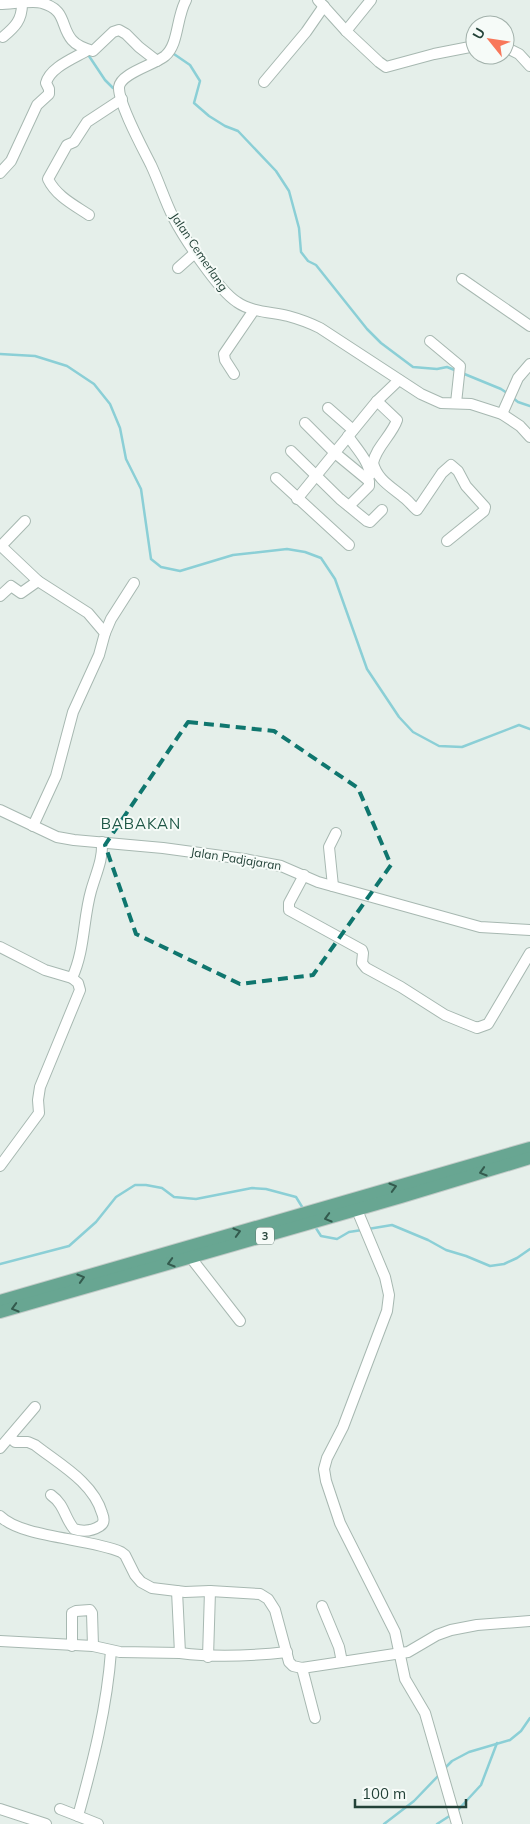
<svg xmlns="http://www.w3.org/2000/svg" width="530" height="1824" font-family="Mulish,sans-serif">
  <rect width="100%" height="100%" fill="#e5efea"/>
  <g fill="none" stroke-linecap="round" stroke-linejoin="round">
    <g stroke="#8bcfd6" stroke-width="2.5">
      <path d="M 171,52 L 190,65 L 200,81 L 194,103 L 209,116 L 225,126 L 238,131 L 276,171 L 289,191 L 299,228 L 301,252 L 308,261 L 316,265 L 367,329 L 381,343 L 413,367 L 437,369 L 447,367 L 457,371"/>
      <path d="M 87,53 L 105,80 L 113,88 L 115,87"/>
      <path d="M 0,354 L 35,356 L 67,366 L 94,384 L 110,404 L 120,428 L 126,459 L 141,489 L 151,559 L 161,567 L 180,571 L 233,555 L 287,549 L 305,552 L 321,558 L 335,579 L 367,669 L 399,717 L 413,732 L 439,746 L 462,747 L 519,725 L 530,729"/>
      <path d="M 462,373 L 501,389 L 507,393"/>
      <path d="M 513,398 L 518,402 L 530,406"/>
      <path d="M 314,1225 L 321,1236 L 337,1239 L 349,1232 L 362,1230"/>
      <path d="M 368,1229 L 392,1225 L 428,1240 L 446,1250 L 466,1256 L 490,1266 L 504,1264 L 517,1258 L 530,1249"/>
      <path d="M 0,1264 L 69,1246 L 96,1222 L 116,1197 L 135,1185 L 146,1185 L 162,1188 L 174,1197 L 196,1199 L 252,1188 L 266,1189 L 296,1197 L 304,1210"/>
      <path d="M 444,1769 L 452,1761 L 469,1752 L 510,1740 L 521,1731 L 530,1718"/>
      <path d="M 457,1811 L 481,1785 L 497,1743"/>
      <path d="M 384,1824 L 414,1801 L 439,1775"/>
      <path d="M 437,1824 L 451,1815"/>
    </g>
    <defs>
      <g id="minor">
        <path d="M 186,0 C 176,18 179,44 165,56 C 154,65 121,73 119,87 C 118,103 143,149 151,165 C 159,182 165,201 173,217 C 184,238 218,290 237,302 C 251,312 271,312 288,316 C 299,319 310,323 320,328 L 421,394 L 441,403 L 471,404 L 502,414 L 520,426 L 530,437"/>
        <path d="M 318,0 L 346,31 L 379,62 L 386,67 L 434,54 L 475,46"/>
        <path d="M 0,4 C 11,4 34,0 42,3 C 67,10 60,26 72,40 C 77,46 86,49 93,51 L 113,32 L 119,30 L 126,34 L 139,47 L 157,61"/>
        <path d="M 346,31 L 371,0"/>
        <path d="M 3,37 C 15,27 22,20 22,4"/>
        <path d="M 505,47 L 519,54 L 530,66"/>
        <path d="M 264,82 L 306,32 L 324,6"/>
        <path d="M 0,173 L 11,161 L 37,105 L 49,94 L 49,89 L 46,83 C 50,67 75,58 88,50"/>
        <path d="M 89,215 C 74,205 56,196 48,179 L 67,145 L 74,142 L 87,122 L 122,99"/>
        <path d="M 178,268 L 196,252"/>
        <path d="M 462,279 L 530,326"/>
        <path d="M 430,341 L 460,366 L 456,403"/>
        <path d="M 234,374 L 225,360 L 224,354 L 254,310"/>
        <path d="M 377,401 L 397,420 C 392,435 376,447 373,463 C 377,479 390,486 402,496 C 408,500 412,506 417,510 L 442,473 L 451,465 L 458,471 L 466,486 L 485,507 L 484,511 L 447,541"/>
        <path d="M 328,408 L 353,430"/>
        <path d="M 502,414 L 518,378 L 530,364"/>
        <path d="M 305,423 L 335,453 L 369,481 L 369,486 L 349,506"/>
        <path d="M 348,436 C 356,448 369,461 370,475"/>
        <path d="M 291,451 L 340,499 L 367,521 L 370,522 L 382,510"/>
        <path d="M 276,478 L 349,545"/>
        <path d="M 297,499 L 377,401 L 399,380"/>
        <path d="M 1,546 L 38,581 L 88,613 L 105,633 L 99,655 L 73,712 L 56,776 L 33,826"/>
        <path d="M 0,547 L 25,521"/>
        <path d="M 0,596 L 11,586 L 21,593 L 38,581"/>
        <path d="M 105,633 L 111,619 L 134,583"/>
        <path d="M 0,810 L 57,837 L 74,840 L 163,848 L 244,859 L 281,866 L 318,882 L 480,927 L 530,930"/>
        <path d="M 304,875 L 289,903 L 289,910 L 362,950 L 363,953 L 362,963 L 366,968 L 401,987 L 445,1015 L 477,1028 L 488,1024 L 530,953"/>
        <path d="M 333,886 L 329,847 L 336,833"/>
        <path d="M 0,947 L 45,970 L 72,978"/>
        <path d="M 0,1166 L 39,1113 L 38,1100 L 40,1087 L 80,990 L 78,983 L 72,978 C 85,950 83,919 91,891 C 96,873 103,860 102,842"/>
        <path d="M 357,1210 L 385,1277 L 389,1295 L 387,1311 L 343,1427 L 327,1458 L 324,1469 L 326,1481 L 340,1523 L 395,1632 L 405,1679 L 425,1713 L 457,1824"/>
        <path d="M 191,1258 L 240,1321"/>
        <path d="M 10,1437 L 15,1442 L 28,1442 L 35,1445 C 59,1464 93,1482 102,1513 C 104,1518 105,1523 100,1526 C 92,1531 83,1532 74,1529 C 64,1517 65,1505 51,1495"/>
        <path d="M 0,1448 L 35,1407"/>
        <path d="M 0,1516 C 22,1538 89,1538 121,1552 L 125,1555 L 135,1575 L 141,1582 L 152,1588 L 185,1592 L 210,1591 L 260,1594 L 268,1599 L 275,1610 L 289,1662 L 293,1666 L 302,1668 L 408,1652 L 437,1635 L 451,1630 L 477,1625 L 530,1621"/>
        <path d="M 322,1606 L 339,1647 L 342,1662"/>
        <path d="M 0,1641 L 93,1646 L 120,1652 L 180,1653 L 177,1591"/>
        <path d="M 72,1646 L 72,1613 L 76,1611 L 90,1610 L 92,1613 L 93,1646"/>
        <path d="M 180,1653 C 217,1658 251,1656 287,1652"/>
        <path d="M 208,1657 L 210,1591"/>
        <path d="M 302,1668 L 315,1718"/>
        <path d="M 0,1809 L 46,1824"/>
        <path d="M 60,1809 L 78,1816 C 93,1762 107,1707 111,1651"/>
        <path d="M 78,1816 L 98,1824"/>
      </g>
      <g id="major">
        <path d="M 0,1301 L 530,1148"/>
        <path d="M 0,1312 L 401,1197 L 530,1158"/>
      </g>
    </defs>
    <use href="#minor" stroke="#a7b8b1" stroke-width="12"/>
    <use href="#major" stroke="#c1cac7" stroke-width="14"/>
    <use href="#minor" stroke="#fff" stroke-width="10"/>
    <use href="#major" stroke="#68a692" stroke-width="12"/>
  </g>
  <defs><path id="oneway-chevron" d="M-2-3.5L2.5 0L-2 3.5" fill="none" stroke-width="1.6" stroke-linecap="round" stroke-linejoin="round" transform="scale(1.25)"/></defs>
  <g stroke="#345b4e">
    <use href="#oneway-chevron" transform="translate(483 1172) rotate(163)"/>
    <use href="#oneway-chevron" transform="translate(393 1187) rotate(-16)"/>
    <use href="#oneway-chevron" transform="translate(328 1218) rotate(164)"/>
    <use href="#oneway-chevron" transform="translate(237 1232) rotate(-16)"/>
    <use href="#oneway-chevron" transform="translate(171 1263) rotate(164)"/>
    <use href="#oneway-chevron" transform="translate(81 1278) rotate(-17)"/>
    <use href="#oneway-chevron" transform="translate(15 1308) rotate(164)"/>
  </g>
  <path fill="none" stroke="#0f766e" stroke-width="4" stroke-dasharray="10 6" stroke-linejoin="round" d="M 188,722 L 274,731 L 358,788 L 391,865 L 313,975 L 240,984 L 136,934 L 105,845 Z"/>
  <g text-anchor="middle" stroke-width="4" stroke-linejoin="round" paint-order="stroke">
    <rect fill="#f6fbf8" stroke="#627a72" stroke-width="1" x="256" y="1227.5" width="18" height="17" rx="4"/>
    <g font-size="11" font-weight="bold" fill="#234238">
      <text x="265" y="1240">3</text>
    </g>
    <g font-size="12" fill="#234238" stroke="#f6fbf8">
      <text transform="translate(199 252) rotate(56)" y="4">Jalan Cemerlang</text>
      <text transform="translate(236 859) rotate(9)" y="4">Jalan Padjajaran</text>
    </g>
    <g font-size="15" letter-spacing="1" fill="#1d5645" stroke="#f6fbf8">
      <text x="141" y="829">BABAKAN</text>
    </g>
  </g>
  <g transform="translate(490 40) rotate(300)"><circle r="24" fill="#f6fbf8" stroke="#a2b1ab"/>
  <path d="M0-4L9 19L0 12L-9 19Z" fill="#f8775a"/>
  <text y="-8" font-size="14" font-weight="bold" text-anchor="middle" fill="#234238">U</text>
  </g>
  <path d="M355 1799v8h111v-8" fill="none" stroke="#234238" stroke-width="2.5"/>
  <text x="362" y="1799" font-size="15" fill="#234238" stroke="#f6fbf8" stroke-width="4" paint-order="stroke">100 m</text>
</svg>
